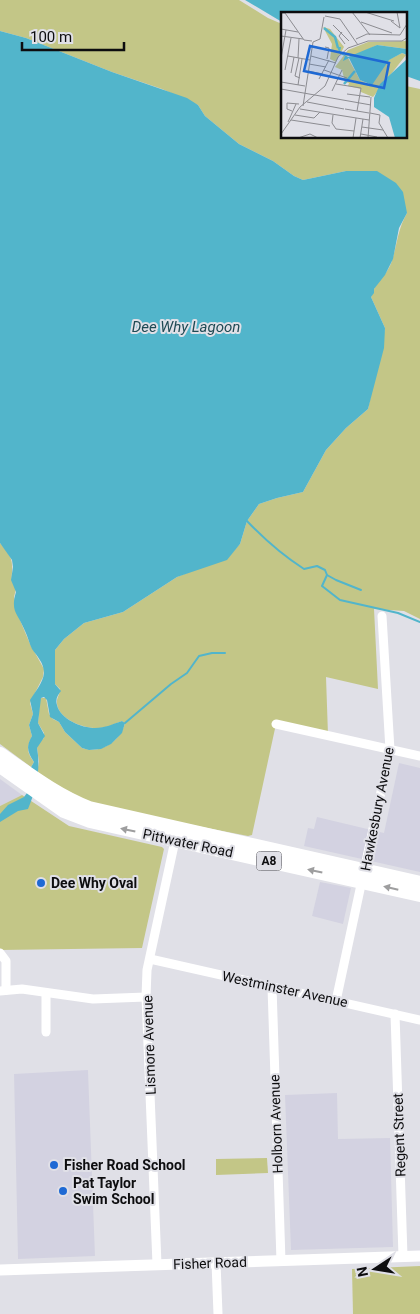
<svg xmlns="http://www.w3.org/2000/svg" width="420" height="1314" font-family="Roboto,sans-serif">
  <rect width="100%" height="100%" fill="#e0e0e7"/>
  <g fill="#d3d2e1">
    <path d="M 399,763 L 420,768 L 420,872 L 304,846 L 308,828 L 314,829 L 317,817 L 384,833 Z"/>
    <path d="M 0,779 L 22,795 L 0,806 Z"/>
    <path d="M 320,882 L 351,888 L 343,924 L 312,916 Z"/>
    <path d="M 88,1070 L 95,1256 L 18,1259 L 14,1074 Z"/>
    <path d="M 337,1093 L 338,1139 L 390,1138 L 393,1247 L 291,1250 L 285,1095 Z"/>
  </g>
  <g fill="#c3c687">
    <path d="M 0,0 L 239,0 L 268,18 L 282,24 L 282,138 L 406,138 L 406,86 L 420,89 L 420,619 L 404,611 L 374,609 L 378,689 L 326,677 L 328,735 L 276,724 L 252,835 L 248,836 L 136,814 L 91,803 L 60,787 L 37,772 L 39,762 L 37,748 L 39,742 L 44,738 L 44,733 L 38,723 L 40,699 L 41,698 L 46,698 L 49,714 L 53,719 L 59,722 L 65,732 L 82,748 C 101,755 121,740 125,723 L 122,721 C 114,724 107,728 99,728 C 85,729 59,720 57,704 C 56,698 60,695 60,689 L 55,684 L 55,650 L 64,639 L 84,623 L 123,612 L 177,577 L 229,556 L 240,544 L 247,521 L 259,504 L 277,498 L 303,492 L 326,450 L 346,428 L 368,409 L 385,328 L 371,297 C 373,294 373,290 375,287 C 382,276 390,271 393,257 C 398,240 398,229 407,213 L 346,171 L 303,180 L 294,176 L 273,161 L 239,144 L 205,116 L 198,105 L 162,89 L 112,72 L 26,38 L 0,31 Z"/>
    <path d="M 0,543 C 5,549 12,556 12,565 C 13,576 9,577 16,589 L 14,597 L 20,620 L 30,644 L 44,669 L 43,677 L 30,703 L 33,714 L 29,725 L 32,736 C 27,746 26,752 34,762 L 31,767 L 0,744 Z"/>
    <path d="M 22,795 L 69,826 L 162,847 L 164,849 L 142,948 L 0,950 L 0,806 Z"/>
    <path d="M 267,1158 L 268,1173 L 216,1175 L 216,1159 Z"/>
    <path d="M 420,1266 L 420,1314 L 353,1314 L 352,1269 Z"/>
  </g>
  <g fill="#52b5cb">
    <path d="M 245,0 L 420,0 L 420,81 L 406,76 L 406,14 L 282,14 L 282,22 Z"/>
    <path d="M 0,31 L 26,38 L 112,72 L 187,98 L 198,105 L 205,116 L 239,144 L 273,161 L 294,176 L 303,180 L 346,171 L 377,171 L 396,183 L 403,192 L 407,213 L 399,228 L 393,259 L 385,275 L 374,289 L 374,293 L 371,297 L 385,328 L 384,348 L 368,409 L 346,428 L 326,450 L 303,492 L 277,498 L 259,504 L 247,521 L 240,544 L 227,560 L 177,577 L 123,612 L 84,623 L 64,639 L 55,650 L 55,684 L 61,691 C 58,695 55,699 57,705 C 60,719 82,728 95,728 C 105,728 113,724 122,721 L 125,723 L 122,733 L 111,744 L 101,749 L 89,750 L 82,748 L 65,732 L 59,722 L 50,717 L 47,700 L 44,697 L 41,698 L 38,723 L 45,736 L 37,748 C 41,769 36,790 28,809 L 18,811 L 0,822 L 0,814 L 8,805 L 24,797 L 27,793 L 30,769 L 34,762 C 27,752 26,746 32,736 L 29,725 L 33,714 L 30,700 C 35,692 43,683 44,673 C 44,663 37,656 32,649 C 29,643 28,637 25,631 C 18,613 10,612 16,592 L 11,580 L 13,567 L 12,560 L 0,543 Z"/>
  </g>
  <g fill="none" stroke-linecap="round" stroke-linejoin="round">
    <g stroke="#52b5cb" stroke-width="2">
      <path d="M 246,520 C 264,539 282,555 304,569 L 317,566 L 325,570 L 327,575 L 322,586 L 340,600 L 398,613 L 420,622"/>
      <path d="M 327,575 L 336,580 L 361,590"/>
      <path d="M 125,723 L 171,684 L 187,673 L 199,656 L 212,653 L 225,653"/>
    </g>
    <g stroke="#fff" stroke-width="9">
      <path d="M 276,724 L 420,756"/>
      <path d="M 0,953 L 6,961 L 6,990"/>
      <path d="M 150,959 L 420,1020"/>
      <path d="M 272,987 L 281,1261"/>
      <path d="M 0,991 L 22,989 L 93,999 L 146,997"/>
      <path d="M 46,994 L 46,1032"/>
      <path d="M 336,1001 L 390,750 L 382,616"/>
      <path d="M 395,1014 L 403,1256"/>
      <path d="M 216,1262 L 218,1314"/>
      <path d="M 157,1264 L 146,997 L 147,970 L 176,836"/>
    </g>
    <path stroke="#fff" stroke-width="11" d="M 0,1270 L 420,1256"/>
    <g stroke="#fff" stroke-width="14">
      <path d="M 0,754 C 29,774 56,795 89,808 L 420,883"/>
      <path d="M 0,766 L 64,811 L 90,821 L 420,895"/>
    </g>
  </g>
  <defs><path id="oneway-solid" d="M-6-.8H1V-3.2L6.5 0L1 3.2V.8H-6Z" transform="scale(1.25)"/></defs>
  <g fill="#9e9e9f">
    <use href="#oneway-solid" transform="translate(128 830) rotate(-168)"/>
    <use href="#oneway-solid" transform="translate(315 871) rotate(-168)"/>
    <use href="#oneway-solid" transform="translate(391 888) rotate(-167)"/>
  </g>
  <g fill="#1e69d4" stroke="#e0e0e7" stroke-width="2">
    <circle cx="41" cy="883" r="5"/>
    <circle cx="54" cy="1165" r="5"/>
    <circle cx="63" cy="1191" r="5"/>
  </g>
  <g text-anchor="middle" stroke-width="4" stroke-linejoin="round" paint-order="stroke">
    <rect fill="#e0e0e7" stroke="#4c4c50" stroke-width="1" x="256.5" y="851.5" width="25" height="19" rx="4"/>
    <g font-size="12" font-weight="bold" fill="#0d0d0f">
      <text x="269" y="865">A8</text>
    </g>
    <g font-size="14" fill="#0d0d0f" stroke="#e0e0e7">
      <text transform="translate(377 809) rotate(-79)" y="5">Hawkesbury Avenue</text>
      <text transform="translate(188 843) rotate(12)" y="5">Pittwater Road</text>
      <text transform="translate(285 989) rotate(12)" y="5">Westminster Avenue</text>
      <text transform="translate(149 1045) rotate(-92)" y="5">Lismore Avenue</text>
      <text transform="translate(276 1124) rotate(-92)" y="5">Holborn Avenue</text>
      <text transform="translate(399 1135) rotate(-92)" y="5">Regent Street</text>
      <text transform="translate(210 1263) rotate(-2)" y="5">Fisher Road</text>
    </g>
    <g font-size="14" font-weight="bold" fill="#0d0d0f" stroke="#e0e0e7" text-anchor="start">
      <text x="51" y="888">Dee Why Oval</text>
      <text x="64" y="1170">Fisher Road School</text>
      <text x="73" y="1188">Pat Taylor<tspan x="73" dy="16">Swim School</tspan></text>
    </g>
    <g font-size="15" font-style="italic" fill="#1f4a54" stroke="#e0e0e7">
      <text x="186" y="332">Dee Why Lagoon</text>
    </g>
  </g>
  <g transform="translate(281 12)">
    <rect width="126" height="126" fill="#e0e0e7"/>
    <path d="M 42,15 L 49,17 L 63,35 L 55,50 L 49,47 L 51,32 ZM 126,29 L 126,37 L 96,33 L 74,44 L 66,44 L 79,68 L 90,73 L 107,48 L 121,41 L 125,43 L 92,85 L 80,80 L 80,77 L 67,74 L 68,71 L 64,70 L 61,58 L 54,55 L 67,38 L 87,30 Z" fill="#c3c687"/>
    <path d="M 96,33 L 126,37 L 126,43 L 121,41 L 108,48 L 91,73 L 79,68 L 68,46 L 62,49 L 64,44 L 59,42 L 56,35 L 60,35 L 59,40 L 67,45 ZM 126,47 L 126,126 L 114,126 L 108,105 L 93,95 L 93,86 L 99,72 Z" fill="#52b5cb"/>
    <path fill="none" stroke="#52b5cb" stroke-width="2.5" d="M 43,16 L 54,25 L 57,36M 63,72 L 74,59"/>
    <path fill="none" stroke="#8c8c91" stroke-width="1" d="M 71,0 L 89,23M 84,0 L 113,9M 0,1 L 4,1 L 23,28 L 31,29M 44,4 L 59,7 L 77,33M 110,9 L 119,16 L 116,0M 80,10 L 111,21M 52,13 L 68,29M 0,17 L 17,20M 61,20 L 58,24 L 64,32M 0,24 L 22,27M 75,27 L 86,22 L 119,23 L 126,12M 32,30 L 39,27 L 43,5M 44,35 L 48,36 L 46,47M 7,44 L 29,48M 30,44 L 55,51M 0,46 L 5,18M 17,46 L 18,27M 18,46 L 14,64 L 19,66M 28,52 L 45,55M 4,58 L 10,26M 43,58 L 66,66M 27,59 L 42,62M 10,61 L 13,45M 38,67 L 48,48M 0,70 L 24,74M 55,72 L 80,76 L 76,99M 17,73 L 21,47M 0,77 L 90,93M 51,79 L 61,58M 66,82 L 89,85M 26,90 L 63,97M 22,94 L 32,30M 19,97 L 88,108M 64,97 L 88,101M 11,99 L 6,97 L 6,91 L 18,92M 89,101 L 99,103 L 98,111 L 107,126M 14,103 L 33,106 L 39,100M 52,103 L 51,111 L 55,117 L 73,119M 10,108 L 49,114M 7,110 L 15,92M 81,115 L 102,118M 0,122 L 19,95 L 44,74 L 57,45 L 67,36 L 87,29 L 121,29 L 127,25M 80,122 L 96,125M 17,126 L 29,122 L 37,126M 72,126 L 75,106M 79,126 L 82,107M 87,126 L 90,85"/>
    <path fill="#1e69d4" fill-opacity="0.15" stroke="#1e69d4" stroke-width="2.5" d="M 29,34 L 108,51 L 103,76 L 23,59 Z"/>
    <rect width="126" height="126" fill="none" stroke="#0d0d0f" stroke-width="2.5"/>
  </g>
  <g transform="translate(375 1269) rotate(258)" stroke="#e0e0e7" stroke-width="4" paint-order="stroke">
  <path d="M0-4L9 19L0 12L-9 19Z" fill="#0d0d0f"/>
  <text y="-8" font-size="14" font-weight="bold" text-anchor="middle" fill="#0d0d0f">N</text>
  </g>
  <path d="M22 42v8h102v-8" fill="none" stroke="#0d0d0f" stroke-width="2.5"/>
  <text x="30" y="42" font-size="15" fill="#0d0d0f" stroke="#e0e0e7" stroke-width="4" paint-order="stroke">100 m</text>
</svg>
